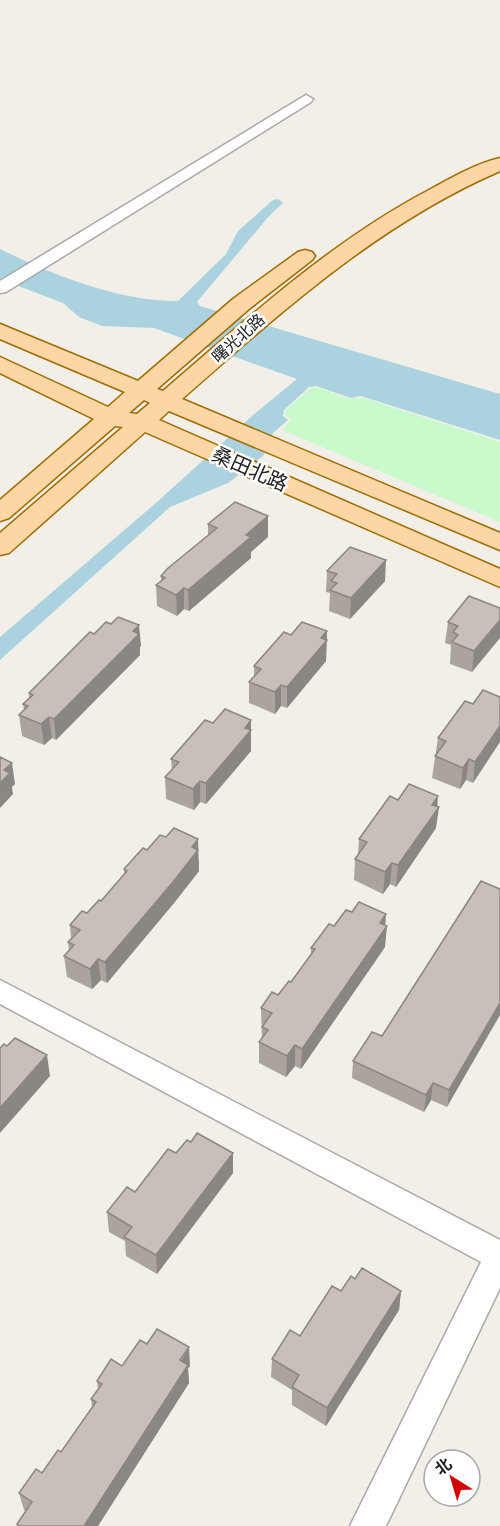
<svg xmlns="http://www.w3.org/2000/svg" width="500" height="1526" font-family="'Golos Text','Noto Sans SC',sans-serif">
  <rect width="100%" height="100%" fill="#f2efe9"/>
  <path fill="#c8facc" d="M 316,387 L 346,398 L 363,398 L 500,442 L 500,522 L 282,430 L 291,420 L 285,415 L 286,410 L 311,388 Z"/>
  <path fill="#aad3df" d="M 278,199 L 283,203 L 269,216 L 197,302 L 200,306 L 500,394 L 500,440 L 361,396 L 351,398 L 316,386 L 309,387 L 284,410 L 283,416 L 288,420 L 273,433 L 263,456 L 228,483 L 170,507 L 0,660 L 0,637 L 157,502 L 252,416 L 297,379 L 154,328 L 102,326 L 79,317 L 63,303 L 0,279 L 0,249 C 7,252 14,256 21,259 C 66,280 128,302 178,301 L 226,254 L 238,231 L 273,200 Z"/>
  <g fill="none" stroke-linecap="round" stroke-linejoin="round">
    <defs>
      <g id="minor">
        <path d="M 306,95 L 313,99 L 311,102 L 6,292 L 0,293 L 0,281 Z"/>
        <path d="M 0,980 L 500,1240 L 500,1288 L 386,1526 L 350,1526 L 481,1262 L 0,1004 Z"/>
      </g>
      <path id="major" d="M 500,158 L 500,171 C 378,224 281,312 182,399 L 500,533 L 500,550 L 169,411 L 159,420 L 500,569 L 500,587 L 145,432 L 9,553 L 0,555 L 0,533 L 123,427 L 115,426 L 9,518 L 0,521 L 0,500 L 94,419 L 0,373 L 0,357 L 108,407 L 125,392 L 0,339 L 0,324 L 138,381 L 233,299 L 298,252 L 305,250 L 312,252 L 315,256 L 312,260 L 249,309 L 157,389 L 163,391 C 247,319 330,242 429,190 C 451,178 475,164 500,158 ZM 144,400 L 150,403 L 137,414 L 129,413 Z"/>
    </defs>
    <use href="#minor" stroke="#a9a9a9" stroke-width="3"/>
    <use href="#major" stroke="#a06b00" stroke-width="3"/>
    <use href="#minor" fill="#fff" fill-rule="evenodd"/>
    <use href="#major" fill="#fcd6a4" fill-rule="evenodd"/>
  </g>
  <g fill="#aba49e">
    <path d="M 268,516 L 268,537 L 251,552 L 251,558 L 189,611 L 184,609 L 177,616 L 157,606 L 156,585 L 161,581 L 161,576 L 208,535 L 208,524 Z"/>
    <path d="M 327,571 L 385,581 L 350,619 L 329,611 L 330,593 L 326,592 Z"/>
    <path d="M 500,608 L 472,672 L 450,664 L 451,645 L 445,643 L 448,622 Z"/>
    <path d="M 327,631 L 326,661 L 287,708 L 281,706 L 275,714 L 249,703 L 249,682 L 254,677 L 254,666 L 291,635 Z"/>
    <path d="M 141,646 L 140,647 L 140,655 L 56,740 L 52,738 L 44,745 L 22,736 L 19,715 L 24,710 L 23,704 L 29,698 L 29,693 Z"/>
    <path d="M 500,697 L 473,783 L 466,780 L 460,789 L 432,778 L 438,738 L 473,704 Z"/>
    <path d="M 251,720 L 251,751 L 206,804 L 200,802 L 194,810 L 166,799 L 165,777 L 172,770 L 171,759 L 213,723 Z"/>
    <path d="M 398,800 L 437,807 L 436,828 L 396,887 L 390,884 L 383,894 L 354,880 L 355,859 L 358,855 L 359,839 Z"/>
    <path d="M 147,850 L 199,860 L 199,871 L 174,903 L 107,983 L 101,980 L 92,989 L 67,977 L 64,956 L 69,951 L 68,942 L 71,939 L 70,925 L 87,913 L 101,901 L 124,874 L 124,869 Z"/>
    <path d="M 481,881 L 447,1107 L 431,1100 L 424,1112 L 352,1078 L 353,1061 L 382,1036 Z"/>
    <path d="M 385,925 L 385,947 L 301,1069 L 295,1066 L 286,1077 L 259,1063 L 259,1042 L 262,1039 L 261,1008 L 278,995 L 291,982 L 311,955 L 311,948 L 334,926 Z"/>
    <path d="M 176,1153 L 233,1173 L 157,1274 L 126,1256 L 125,1241 L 109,1232 L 107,1212 L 135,1192 Z"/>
    <path d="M 355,1279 L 401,1291 L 399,1310 L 326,1426 L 292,1405 L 292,1390 L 271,1377 L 272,1359 L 300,1336 L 341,1291 Z"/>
    <path d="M 147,1344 L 190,1366 L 188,1368 L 189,1383 L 98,1526 L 17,1526 L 17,1524 L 25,1511 L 24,1510 L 19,1493 L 42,1473 L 61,1452 L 92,1407 L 91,1399 L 98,1389 L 97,1381 L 122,1366 Z"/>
  </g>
  <g fill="#8b8681">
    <path d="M 268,516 L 268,537 L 251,552 L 251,558 L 189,611 L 188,590 L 246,535 Z"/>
    <path d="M 386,560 L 385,581 L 350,619 L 351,598 Z"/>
    <path d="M 184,588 L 184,609 L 177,616 L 176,595 Z"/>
    <path d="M 500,620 L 500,638 L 472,672 L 474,651 Z"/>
    <path d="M 139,625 L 141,646 L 140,647 L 140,655 L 56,740 L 54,719 Z"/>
    <path d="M 327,631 L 326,661 L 287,708 L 287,687 Z"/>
    <path d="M 281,685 L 281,706 L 275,714 L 275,692 Z"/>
    <path d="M 49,717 L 52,738 L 44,745 L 41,724 Z"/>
    <path d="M 251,720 L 251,751 L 206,804 L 206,783 L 245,728 Z"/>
    <path d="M 500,726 L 500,742 L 473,783 L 475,762 Z"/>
    <path d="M 469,759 L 466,780 L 460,789 L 463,768 Z"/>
    <path d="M 12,763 L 15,784 L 12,787 L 13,794 L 0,808 L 0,783 L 4,770 Z"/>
    <path d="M 200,781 L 200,802 L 194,810 L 193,789 Z"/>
    <path d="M 438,796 L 437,810 L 439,807 L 436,828 L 396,887 L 398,865 L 432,805 Z"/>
    <path d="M 198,839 L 199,871 L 174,903 L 107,983 L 105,962 Z"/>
    <path d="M 392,863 L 390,884 L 383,894 L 385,872 Z"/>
    <path d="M 386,914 L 385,929 L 387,926 L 385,947 L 301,1069 L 302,1049 Z"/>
    <path d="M 98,959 L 101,980 L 92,989 L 90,969 Z"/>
    <path d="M 500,1003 L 500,1015 L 447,1107 L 449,1090 Z"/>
    <path d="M 295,1045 L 295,1066 L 286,1077 L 287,1056 Z"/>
    <path d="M 47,1055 L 50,1076 L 0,1133 L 0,1108 Z"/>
    <path d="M 433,1083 L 431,1100 L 424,1112 L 426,1095 Z"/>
    <path d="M 233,1153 L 233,1173 L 157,1274 L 156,1255 Z"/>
    <path d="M 401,1291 L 399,1310 L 326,1426 L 327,1408 Z"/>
    <path d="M 189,1347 L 190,1366 L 188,1368 L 189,1383 L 98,1526 L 84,1526 Z"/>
  </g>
  <g fill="#c7bfb8" stroke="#8b8681" stroke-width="1.5">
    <path d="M 235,502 L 268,516 L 246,535 L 251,537 L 188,590 L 184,588 L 176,595 L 156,585 L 165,578 L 161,576 L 167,569 L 217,528 L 208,524 Z"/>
    <path d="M 350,547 L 386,560 L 351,598 L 330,590 L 337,583 L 331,581 L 337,574 L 327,571 Z"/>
    <path d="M 469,596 L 500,608 L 500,620 L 474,651 L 452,642 L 458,635 L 453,632 L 458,626 L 448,622 Z"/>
    <path d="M 118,617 L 139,625 L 133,631 L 139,634 L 54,719 L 49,717 L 41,724 L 19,715 L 28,706 L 23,704 L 33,695 L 29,693 L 90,632 L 94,634 L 106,622 L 111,624 Z"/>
    <path d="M 302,622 L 327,631 L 321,638 L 327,640 L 287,687 L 281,685 L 275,692 L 249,682 L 261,669 L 254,666 L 284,632 L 291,635 Z"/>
    <path d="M 483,690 L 500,697 L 500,726 L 475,762 L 469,759 L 463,768 L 435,756 L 446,741 L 438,738 L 465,701 L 473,704 Z"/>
    <path d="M 225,709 L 251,720 L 245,728 L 251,730 L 206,783 L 200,781 L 193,789 L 165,777 L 179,762 L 171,759 L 205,720 L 213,723 Z"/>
    <path d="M 0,757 L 12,763 L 4,770 L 10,773 L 0,783 Z"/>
    <path d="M 409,784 L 438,796 L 432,805 L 439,807 L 398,865 L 392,863 L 385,872 L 355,859 L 367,842 L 359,839 L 390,796 L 398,800 Z"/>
    <path d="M 174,828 L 198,839 L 192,847 L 198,850 L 173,882 L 105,962 L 98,959 L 90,969 L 64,956 L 74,945 L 68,942 L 80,930 L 70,925 L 82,911 L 87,913 L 99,900 L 101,901 L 127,871 L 124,869 L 143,848 L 147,850 L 160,835 L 166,837 Z"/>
    <path d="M 481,881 L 500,889 L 500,1003 L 449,1090 L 433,1083 L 426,1095 L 353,1061 L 372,1032 L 382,1036 Z"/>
    <path d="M 359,902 L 386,914 L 380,923 L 387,926 L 302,1049 L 295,1045 L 287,1056 L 259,1042 L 268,1030 L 262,1027 L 272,1013 L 261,1008 L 272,992 L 278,995 L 289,981 L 291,982 L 315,949 L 311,948 L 329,924 L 334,926 L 346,910 L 352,912 Z"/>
    <path d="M 15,1038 L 47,1055 L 0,1108 L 0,1048 L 4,1044 L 7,1046 Z"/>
    <path d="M 197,1133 L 233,1153 L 156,1255 L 124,1237 L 132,1227 L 107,1212 L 127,1187 L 135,1192 L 168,1149 L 176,1153 L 187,1140 L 191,1142 Z"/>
    <path d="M 362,1268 L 401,1291 L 327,1408 L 292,1387 L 299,1375 L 272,1359 L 290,1330 L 300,1336 L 332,1286 L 341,1291 L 351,1276 L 355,1279 Z"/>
    <path d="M 157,1329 L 189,1347 L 180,1360 L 188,1365 L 84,1526 L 20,1526 L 17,1524 L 32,1502 L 19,1493 L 36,1469 L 42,1473 L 58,1450 L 61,1452 L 96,1402 L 91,1399 L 102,1384 L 97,1381 L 111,1359 L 122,1366 L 140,1340 L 147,1344 Z"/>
  </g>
  <g text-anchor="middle" stroke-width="5" stroke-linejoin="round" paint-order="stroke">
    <g font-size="16" fill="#222" stroke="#fff">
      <text transform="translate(238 338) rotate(-42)" y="6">曙光北路</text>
    </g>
    <g font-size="20" fill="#222" stroke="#fff">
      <text transform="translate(250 469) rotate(24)" y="7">桑田北路</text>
    </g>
  </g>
  <g transform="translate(452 1478) rotate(323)"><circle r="28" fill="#ffffff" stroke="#a7a7a7" stroke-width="1.5"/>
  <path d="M0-4.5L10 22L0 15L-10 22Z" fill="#d40000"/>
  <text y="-9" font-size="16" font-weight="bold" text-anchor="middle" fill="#222222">北</text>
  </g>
</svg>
